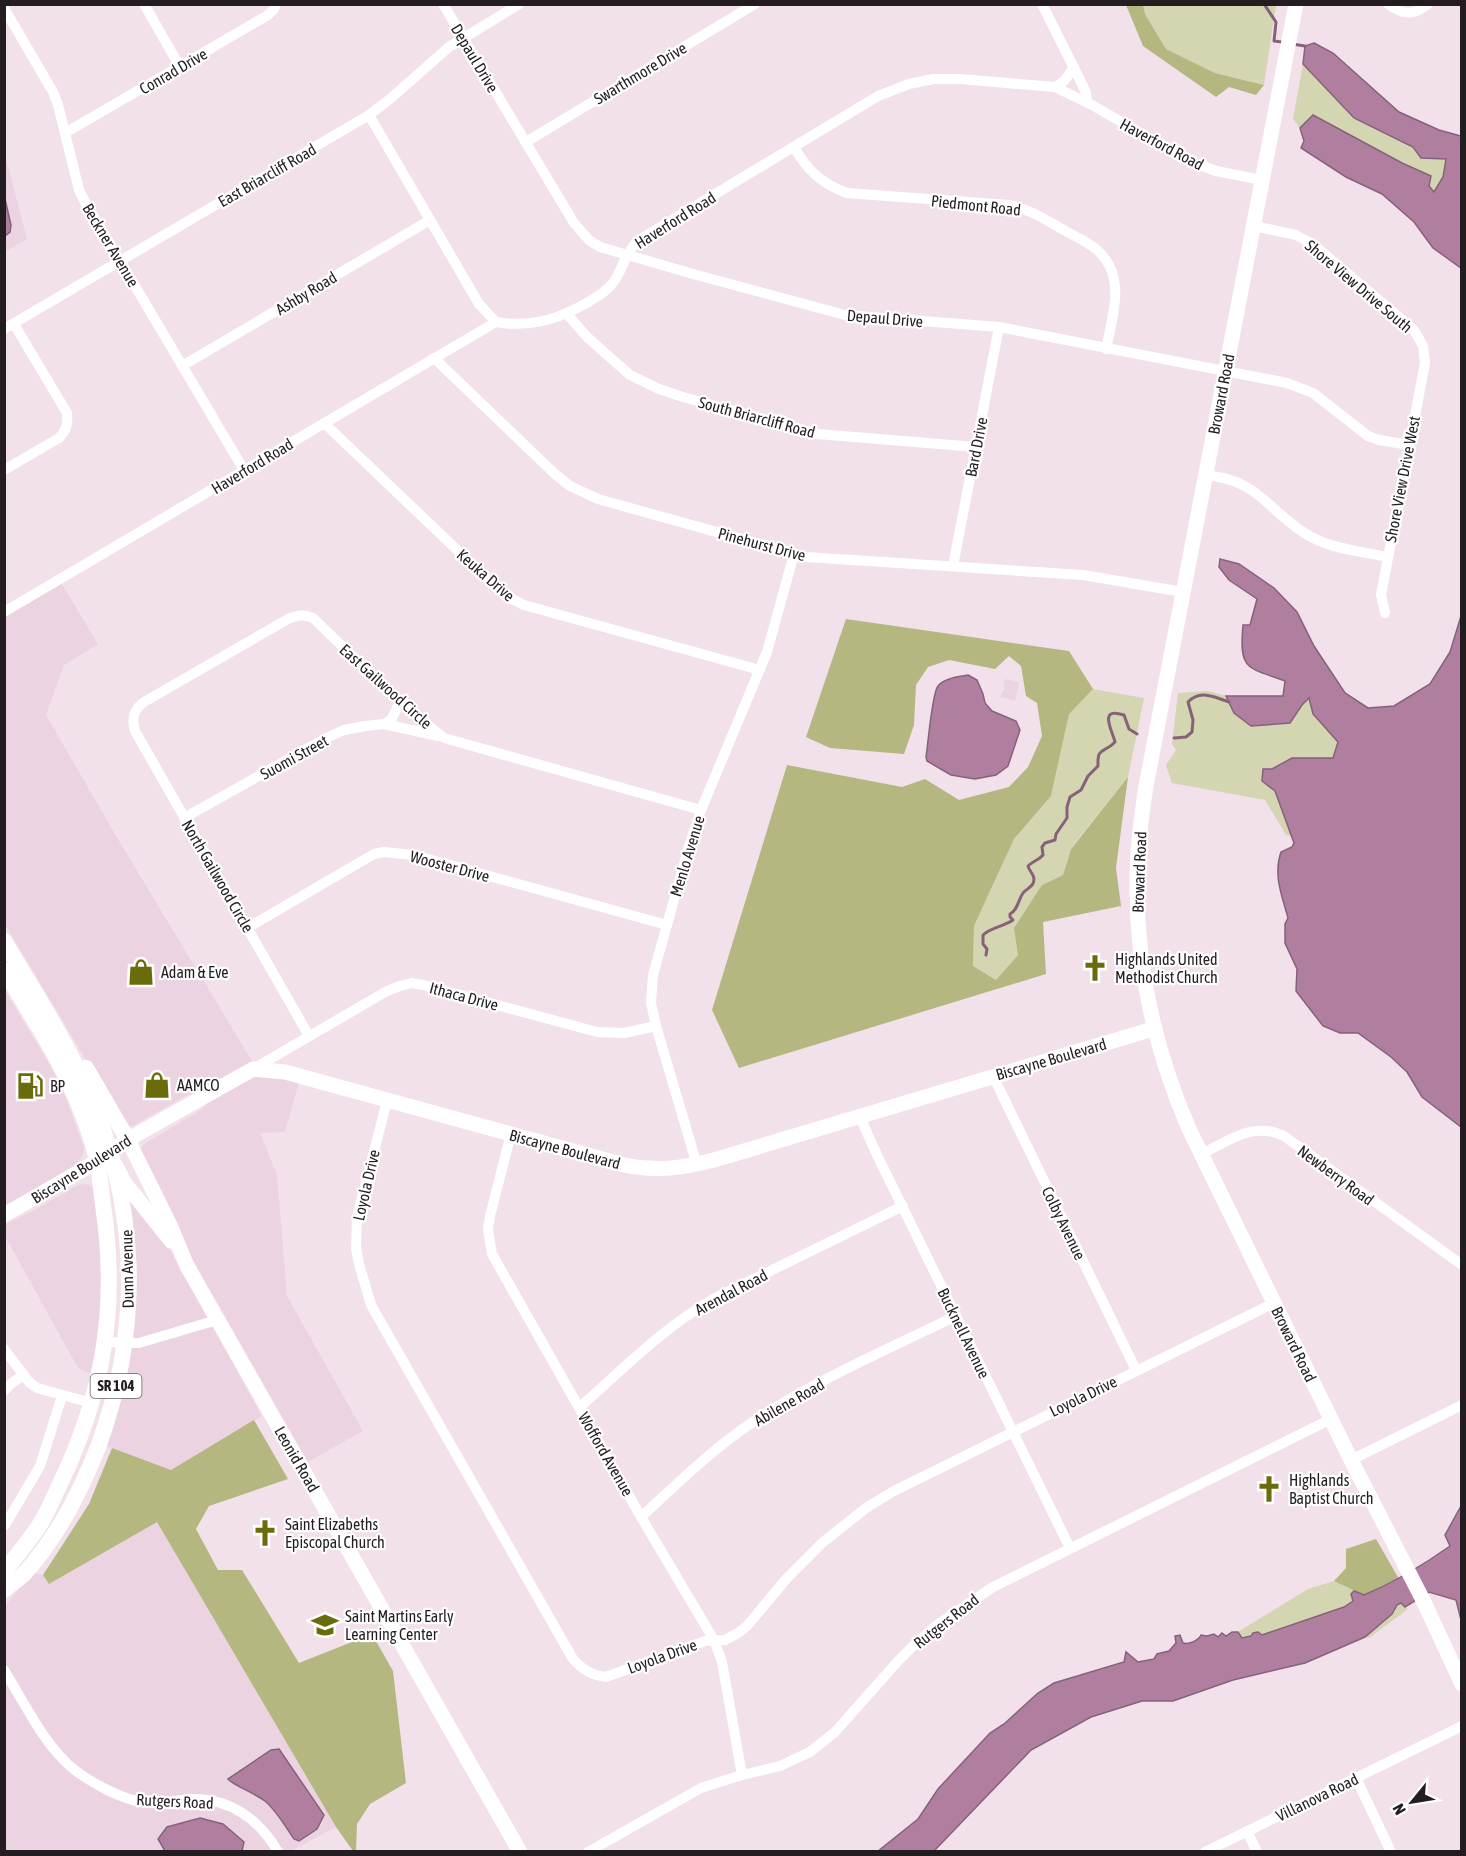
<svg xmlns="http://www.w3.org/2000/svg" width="1466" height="1856" font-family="'Asap Condensed',sans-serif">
  <rect width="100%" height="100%" fill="#f2e1eb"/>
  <g fill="#ebd3e2">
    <path d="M 4,151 L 27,239 L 5,252 L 4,252 Z"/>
    <path d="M 57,576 L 98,644 L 64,665 L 46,715 L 116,836 L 253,1063 L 214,1086 L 185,1096 L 133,1126 L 128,1126 L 123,1122 L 5,924 L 4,607 Z"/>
    <path d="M 1005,679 L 1019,682 L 1015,701 L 1001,697 L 1002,691 L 1004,691 L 1005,687 L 1003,687 Z"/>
    <path d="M 4,989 L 51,1067 L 63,1091 L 84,1147 L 83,1154 L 78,1163 L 5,1208 Z"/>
    <path d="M 267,1074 L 299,1082 L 285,1132 L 260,1133 L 277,1175 L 287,1296 L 363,1431 L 308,1462 L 173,1225 L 139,1152 L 144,1144 L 199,1111 L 211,1100 L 248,1078 Z"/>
    <path d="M 85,1184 L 90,1185 L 95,1190 L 105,1288 L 94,1376 L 78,1368 L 5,1236 L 4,1225 L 38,1208 L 78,1185 Z"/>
    <path d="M 128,1194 L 167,1245 L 262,1416 L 171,1470 L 104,1445 L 114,1416 Z"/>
    <path d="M 157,1522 L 336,1827 L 291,1851 L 284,1851 L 282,1848 L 276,1852 L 5,1852 L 5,1606 L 32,1573 L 43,1575 L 49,1584 Z"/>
  </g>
  <g fill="#d4d6b1">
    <path d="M 1143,5 L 1276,5 L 1264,85 L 1215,73 L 1166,49 L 1145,14 Z"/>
    <path d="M 1303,64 L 1354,118 L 1413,147 L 1421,158 L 1447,159 L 1443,177 L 1434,192 L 1429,186 L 1430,176 L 1402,163 L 1313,115 L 1300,128 L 1293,119 Z"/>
    <path d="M 1093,689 L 1144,698 L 1128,777 L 1071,848 L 1063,875 L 1042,885 L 1018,955 L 996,980 L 973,966 L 974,926 L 1014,839 L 1051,796 L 1069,713 Z"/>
    <path d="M 1208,691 L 1226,696 L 1234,713 L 1290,723 L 1302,705 L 1309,698 L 1313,714 L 1338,742 L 1334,758 L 1292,758 L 1272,769 L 1275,791 L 1293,836 L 1286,835 L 1265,800 L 1172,783 L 1166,765 L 1176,750 L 1172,744 L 1178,693 Z"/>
    <path d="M 1334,1581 L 1354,1591 L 1351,1594 L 1353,1601 L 1344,1607 L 1262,1635 L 1242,1638 L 1238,1632 L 1308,1589 Z"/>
    <path d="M 1401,1603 L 1408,1609 L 1369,1638 L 1365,1637 L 1392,1614 L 1397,1605 Z"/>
  </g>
  <g fill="#b4b77f">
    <path d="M 1126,5 L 1143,5 L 1145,14 L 1166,49 L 1215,73 L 1264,85 L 1256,95 L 1229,87 L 1216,97 L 1143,46 Z"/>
    <path d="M 846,619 L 1069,651 L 1093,689 L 1069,714 L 1051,796 L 1014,839 L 974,926 L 973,966 L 996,980 L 1018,955 L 1014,928 L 1042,885 L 1063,875 L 1071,849 L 1128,777 L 1116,868 L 1121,906 L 1043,922 L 1046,974 L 739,1068 L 712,1010 L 787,765 L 902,787 L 925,779 L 959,800 L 1009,787 L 1028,767 L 1042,736 L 1037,703 L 1026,696 L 1021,666 L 1009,656 L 995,669 L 949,660 L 928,667 L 916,685 L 914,725 L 904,754 L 830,748 L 806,737 Z"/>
    <path d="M 254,1420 L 288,1479 L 209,1506 L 196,1529 L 218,1570 L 242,1570 L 299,1663 L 372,1634 L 393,1671 L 406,1783 L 370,1804 L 357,1824 L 356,1851 L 353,1851 L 336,1827 L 157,1522 L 49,1584 L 43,1575 L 89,1504 L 112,1448 L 171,1470 Z"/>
    <path d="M 1376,1539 L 1399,1579 L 1363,1595 L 1334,1581 L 1346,1568 L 1346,1549 Z"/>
  </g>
  <g fill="#b07fa0" stroke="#86627a" stroke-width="1.5">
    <path d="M 1314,43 L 1333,53 L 1399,112 L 1439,130 L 1461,136 L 1461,268 L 1433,248 L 1414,222 L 1382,194 L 1346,177 L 1301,148 L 1304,141 L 1300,128 L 1313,115 L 1402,163 L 1431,176 L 1429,186 L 1434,192 L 1443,177 L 1446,159 L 1421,158 L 1413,147 L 1354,118 L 1303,64 L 1305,46 Z"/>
    <path d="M 5,199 L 11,225 L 10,232 L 5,236 Z"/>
    <path d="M 1220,559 L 1239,564 L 1274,588 L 1297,612 L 1314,646 L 1345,693 L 1368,708 L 1394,706 L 1430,684 L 1450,652 L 1461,616 L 1461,1127 L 1422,1097 L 1407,1072 L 1391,1057 L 1358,1033 L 1340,1033 L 1323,1026 L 1296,991 L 1297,969 L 1285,943 L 1285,924 L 1288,918 C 1282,896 1273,875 1281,852 L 1292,847 L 1294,843 L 1275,791 L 1262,781 L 1263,769 L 1272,769 L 1292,758 L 1333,758 L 1338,742 L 1313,714 L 1309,698 L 1302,705 L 1290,723 L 1251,726 L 1234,713 L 1226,696 L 1283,696 L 1285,681 C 1247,667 1239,671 1243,625 L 1250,625 L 1257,599 L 1229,580 L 1219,567 Z"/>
    <path d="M 968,675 L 977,680 L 983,694 L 985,703 L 992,711 L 1016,721 L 1020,730 L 1008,766 L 996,775 L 975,779 L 951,775 L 927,761 L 926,757 C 928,745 932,693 938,686 C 944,678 959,677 968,675 Z"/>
    <path d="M 1461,1506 L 1461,1620 L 1456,1600 L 1429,1592 L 1405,1607 L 1401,1603 L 1397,1605 L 1392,1614 L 1365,1637 L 1305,1663 L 1233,1680 L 1173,1701 L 1142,1701 L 1091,1717 L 1031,1750 L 934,1851 L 877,1852 L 918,1819 L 938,1789 L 990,1733 L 1004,1724 L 1038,1693 L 1054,1683 L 1124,1662 L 1126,1652 L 1138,1662 L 1154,1659 L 1157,1654 L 1169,1651 L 1176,1643 L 1175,1636 L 1180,1635 L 1183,1643 C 1189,1645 1199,1640 1201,1635 L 1207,1636 L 1214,1634 L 1218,1637 L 1222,1633 L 1226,1636 L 1232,1632 L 1238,1632 L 1242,1638 L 1251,1636 L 1253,1633 L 1258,1632 L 1262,1635 L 1344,1607 L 1353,1601 L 1351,1594 L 1354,1591 L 1364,1595 C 1395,1582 1422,1566 1450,1546 L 1445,1535 Z"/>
    <path d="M 279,1749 L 324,1815 L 317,1829 L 299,1841 L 294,1839 C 285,1826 277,1811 265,1801 C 256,1794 233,1785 228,1779 L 271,1750 Z"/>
    <path d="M 200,1818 L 223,1824 L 244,1842 L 242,1851 L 165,1851 L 158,1839 L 167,1827 Z"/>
  </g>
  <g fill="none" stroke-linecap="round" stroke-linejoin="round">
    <g stroke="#86627a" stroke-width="3">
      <path d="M 1264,4 L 1276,22 L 1274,41 L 1282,42"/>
      <path d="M 1292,44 L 1305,46"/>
      <path d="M 1174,738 L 1186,737 L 1192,732 L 1193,720 L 1188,702 C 1200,689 1214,697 1229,702"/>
      <path d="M 986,955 L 987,949 L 983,944 L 983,935 C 991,927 1003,927 1013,920 L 1010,917 L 1010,914 C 1018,910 1018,900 1023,893 C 1027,888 1034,887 1034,879 C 1034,874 1029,871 1028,866 C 1033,861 1039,860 1043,855 L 1042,847 L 1045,843 L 1055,840 L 1056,834 L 1067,818 L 1067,807 L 1070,797 L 1081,790 L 1088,776 L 1098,766 C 1097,746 1104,754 1115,742 C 1113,732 1097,706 1124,715 L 1129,729 L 1137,734"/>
    </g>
    <g stroke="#fff" stroke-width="10">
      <path d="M 144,4 L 180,67"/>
      <path d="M 443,4 L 574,223 L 589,240 L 600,247 L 693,274 L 845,315 L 999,327 L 1287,383 L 1313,393 L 1368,436 L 1379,440 L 1409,445"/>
      <path d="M 1042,4 L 1082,84 L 1086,93 L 1087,102"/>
      <path d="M 1388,4 C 1403,15 1413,16 1428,4"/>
      <path d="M 4,8 L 53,92 L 58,105 L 79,190 L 84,200 L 244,470"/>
      <path d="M 1056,87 L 1065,80 L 1074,67"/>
      <path d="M 369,115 L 479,304 L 496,322"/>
      <path d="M 65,133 L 268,15 L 274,9 L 276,4"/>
      <path d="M 526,142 L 755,4"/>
      <path d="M 794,147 C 807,170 822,184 847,193 L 1009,205 C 1030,209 1046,220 1064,230 C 1074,236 1086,241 1096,249 C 1127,275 1113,314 1106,349"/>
      <path d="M 1254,226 L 1296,235 L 1314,245 L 1414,330 L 1423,346 L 1425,363 L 1381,595 L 1385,613"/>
      <path d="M 567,314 L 587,337 L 630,375 L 659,389 L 683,397 L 818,434 L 976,447"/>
      <path d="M 4,329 L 369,115 L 390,99 L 449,47 L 519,4"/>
      <path d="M 434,358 L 556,475 L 570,486 L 598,499 L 806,557 L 1083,575 L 1183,592"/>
      <path d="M 182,366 L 430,220"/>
      <path d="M 324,423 L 497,588 L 506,596 L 524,605 L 760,670"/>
      <path d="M 4,470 L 59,438 C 67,430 68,423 67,413 L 14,324"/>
      <path d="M 1205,475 C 1258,480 1265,507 1303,532 C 1328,549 1359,551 1387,557"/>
      <path d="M 953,566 L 999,327"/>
      <path d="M 4,612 L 496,322 C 531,328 560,319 590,301 C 599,295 609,290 615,280 C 624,266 626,251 639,240 L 878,96 L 909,84 L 933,79 L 960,79 L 1055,87 L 1092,105 L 1189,161 L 1216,171 L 1262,180"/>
      <path d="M 384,724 L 438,736"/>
      <path d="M 184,818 L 326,738 L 344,730 L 365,726 L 384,724 L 391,720 L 400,702"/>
      <path d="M 247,928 L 374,854 L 384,852 L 413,855 L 667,925"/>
      <path d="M 309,1036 L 135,731 C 131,718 134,709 144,702 L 288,619 C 298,615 304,614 313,618 L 400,702 L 444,738 L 701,810"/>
      <path d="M 253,1069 L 387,991 L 400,986 L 412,983 L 423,985 L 597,1032 L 624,1033 L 656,1026"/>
      <path d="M 993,1076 L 1136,1370"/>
      <path d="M 387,1101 L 357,1217 L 356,1249 L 359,1264 L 371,1305 L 573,1659 C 582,1669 591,1675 606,1677 L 705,1641 L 725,1640 L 738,1633 L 747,1626 L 787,1578 L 822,1543 L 866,1508 L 892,1492 L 1274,1303"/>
      <path d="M 860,1117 L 877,1155 L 1070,1548"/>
      <path d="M 511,1134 L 490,1216 L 488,1229 L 492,1254 L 641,1517 L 714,1640 L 722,1662 L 742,1775"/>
      <path d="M 1201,1154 C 1229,1141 1253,1121 1284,1136 L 1462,1265"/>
      <path d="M 697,1165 L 656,1026 L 651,1003 L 653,975 L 689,846 L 701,810 L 767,652 L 794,554"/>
      <path d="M 105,1342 L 139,1343 L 217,1320"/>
      <path d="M 4,1349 L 29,1382 L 37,1388 L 92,1403"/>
      <path d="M 4,1391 L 13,1382 L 24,1375"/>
      <path d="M 579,1408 C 623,1369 664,1327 715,1298 L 903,1206"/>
      <path d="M 1351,1460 L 1462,1405"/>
      <path d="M 641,1517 C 677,1484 712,1449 753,1422 C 816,1380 888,1349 956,1316"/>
      <path d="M 5,1525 L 40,1466 L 62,1396"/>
      <path d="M 4,1670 C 24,1702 46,1749 76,1771 C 95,1785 123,1800 147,1803 C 162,1804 177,1800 192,1799 C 230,1798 260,1820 278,1852"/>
      <path d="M 1356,1778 L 1391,1852"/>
      <path d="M 1247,1831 L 1257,1852"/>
      <path d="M 588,1852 L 701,1788 L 742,1775 L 780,1766 L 810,1752 L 835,1732 L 898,1661 L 915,1644 L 937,1625 L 993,1587 L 1331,1419"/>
      <path d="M 1205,1852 L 1462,1726"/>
    </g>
    <g stroke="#fff" stroke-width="15">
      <path d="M 1296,4 L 1146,786 C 1141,818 1137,850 1137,882 C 1136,968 1155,1050 1189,1129 L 1351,1460 L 1423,1600 L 1462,1684"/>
      <path d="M 128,1140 L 171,1227 L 187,1266 L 520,1852"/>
      <path d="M 116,1166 L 124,1182 L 171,1241"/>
      <path d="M 4,1215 L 86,1168 L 134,1136 L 253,1069 L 285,1072 L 624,1165 C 657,1172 682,1168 714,1160 L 1153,1029"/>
    </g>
    <g stroke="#fff" stroke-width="16">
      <path d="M 4,941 C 32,987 60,1032 83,1080 C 138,1199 144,1323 98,1447 C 81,1491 57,1537 25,1573 C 19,1579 11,1584 4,1590"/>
      <path d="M 4,970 L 38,1026"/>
      <path d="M 86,1068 L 128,1140"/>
      <path d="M 4,1572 C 17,1555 31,1539 42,1521 C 49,1509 54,1496 60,1484 C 104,1392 118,1306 103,1205 C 101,1190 100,1174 97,1160 C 86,1114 65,1071 41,1031"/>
    </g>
  </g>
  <defs>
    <symbol id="church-bare" viewBox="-9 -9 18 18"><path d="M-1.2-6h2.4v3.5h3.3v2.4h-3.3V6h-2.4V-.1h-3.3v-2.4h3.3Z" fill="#6a6c0c" stroke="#fff" stroke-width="2.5" paint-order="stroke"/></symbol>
    <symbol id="shop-bare" viewBox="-9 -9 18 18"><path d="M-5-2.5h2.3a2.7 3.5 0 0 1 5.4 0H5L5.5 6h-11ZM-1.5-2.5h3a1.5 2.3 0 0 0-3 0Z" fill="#6a6c0c" stroke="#fff" stroke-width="2.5" paint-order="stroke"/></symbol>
    <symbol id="fuel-bare" viewBox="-9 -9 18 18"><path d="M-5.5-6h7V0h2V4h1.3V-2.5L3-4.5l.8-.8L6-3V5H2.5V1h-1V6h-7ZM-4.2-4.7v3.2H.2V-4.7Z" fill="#6a6c0c" stroke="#fff" stroke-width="2.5" paint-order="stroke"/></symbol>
    <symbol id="school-bare" viewBox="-9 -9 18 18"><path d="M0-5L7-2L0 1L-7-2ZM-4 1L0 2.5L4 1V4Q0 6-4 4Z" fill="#6a6c0c" stroke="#fff" stroke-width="2.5" paint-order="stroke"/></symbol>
  </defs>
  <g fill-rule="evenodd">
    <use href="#church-bare" x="1076" y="949" width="38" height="38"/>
    <use href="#shop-bare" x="122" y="953" width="38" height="38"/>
    <use href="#shop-bare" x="138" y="1066" width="38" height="38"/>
    <use href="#fuel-bare" x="11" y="1067" width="38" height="38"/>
    <use href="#church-bare" x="1250" y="1470" width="38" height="38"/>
    <use href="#church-bare" x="246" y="1514" width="38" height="38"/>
    <use href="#school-bare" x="306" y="1606" width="38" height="38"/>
  </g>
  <g text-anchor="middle" stroke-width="4.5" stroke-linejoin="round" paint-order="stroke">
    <rect fill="#fff" stroke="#656164" stroke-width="1.5" x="90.5" y="1374" width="51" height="24" rx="4.5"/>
    <g font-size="15" font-weight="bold" fill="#231d21">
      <text x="116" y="1391">SR 104</text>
    </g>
    <g font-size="16" fill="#231d21" stroke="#fff">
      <text transform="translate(475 58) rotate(59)" y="6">Depaul Drive</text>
      <text transform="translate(173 71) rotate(-30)" y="6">Conrad Drive</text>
      <text transform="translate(640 73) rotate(-31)" y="6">Swarthmore Drive</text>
      <text transform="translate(1162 144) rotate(28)" y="6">Haverford Road</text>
      <text transform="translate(267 175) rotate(-30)" y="6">East Briarcliff Road</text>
      <text transform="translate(976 205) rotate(6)" y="6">Piedmont Road</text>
      <text transform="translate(675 220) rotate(-32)" y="6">Haverford Road</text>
      <text transform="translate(111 245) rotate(59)" y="6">Beckner Avenue</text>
      <text transform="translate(1359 286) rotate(40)" y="6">Shore View Drive South</text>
      <text transform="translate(306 293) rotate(-31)" y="6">Ashby Road</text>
      <text transform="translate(885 318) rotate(5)" y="6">Depaul Drive</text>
      <text transform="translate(1221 394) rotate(-79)" y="6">Broward Road</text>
      <text transform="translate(757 417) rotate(15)" y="6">South Briarcliff Road</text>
      <text transform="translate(976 447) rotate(-79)" y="6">Bard Drive</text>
      <text transform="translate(252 466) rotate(-31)" y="6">Haverford Road</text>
      <text transform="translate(1402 479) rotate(-79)" y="6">Shore View Drive West</text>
      <text transform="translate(762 544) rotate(15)" y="6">Pinehurst Drive</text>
      <text transform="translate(486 575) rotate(41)" y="6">Keuka Drive</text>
      <text transform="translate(386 686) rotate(42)" y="6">East Gailwood Circle</text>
      <text transform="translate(294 757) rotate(-29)" y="6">Suomi Street</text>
      <text transform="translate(687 856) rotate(-73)" y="6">Menlo Avenue</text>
      <text transform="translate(450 866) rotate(15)" y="6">Wooster Drive</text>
      <text transform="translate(1139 872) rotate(-88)" y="6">Broward Road</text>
      <text transform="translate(218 876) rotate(60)" y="6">North Gailwood Circle</text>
      <text transform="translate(464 996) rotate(15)" y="6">Ithaca Drive</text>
      <text transform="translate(1051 1059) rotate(-16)" y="6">Biscayne Boulevard</text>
      <text transform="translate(565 1149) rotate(15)" y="6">Biscayne Boulevard</text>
      <text transform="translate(81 1169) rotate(-32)" y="6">Biscayne Boulevard</text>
      <text transform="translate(1336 1175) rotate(36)" y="6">Newberry Road</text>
      <text transform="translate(366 1185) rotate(-77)" y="6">Loyola Drive</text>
      <text transform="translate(1064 1223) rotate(64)" y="6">Colby Avenue</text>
      <text transform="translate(127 1269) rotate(-91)" y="6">Dunn Avenue</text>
      <text transform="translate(731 1292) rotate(-28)" y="6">Arendal Road</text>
      <text transform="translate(964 1333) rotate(64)" y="6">Bucknell Avenue</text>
      <text transform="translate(1294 1344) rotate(64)" y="6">Broward Road</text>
      <text transform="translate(1083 1396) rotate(-26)" y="6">Loyola Drive</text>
      <text transform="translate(789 1402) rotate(-30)" y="6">Abilene Road</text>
      <text transform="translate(606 1454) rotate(60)" y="6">Wofford Avenue</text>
      <text transform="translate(297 1459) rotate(60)" y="6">Leonid Road</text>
      <text transform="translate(946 1621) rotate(-38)" y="6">Rutgers Road</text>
      <text transform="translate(662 1656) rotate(-20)" y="6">Loyola Drive</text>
      <text transform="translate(1317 1797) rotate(-26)" y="6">Villanova Road</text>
      <text transform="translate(175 1801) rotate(3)" y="6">Rutgers Road</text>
    </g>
    <g font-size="16" fill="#231d21" stroke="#fff" text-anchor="start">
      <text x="1115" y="965">Highlands United<tspan x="1115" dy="18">Methodist Church</tspan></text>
      <text x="161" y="978">Adam &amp; Eve</text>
      <text x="177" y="1091">AAMCO</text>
      <text x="50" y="1092">BP</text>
      <text x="1289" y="1486">Highlands<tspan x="1289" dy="18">Baptist Church</tspan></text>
      <text x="285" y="1530">Saint Elizabeths<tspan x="285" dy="18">Episcopal Church</tspan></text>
      <text x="345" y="1622">Saint Martins Early<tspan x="345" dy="18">Learning Center</tspan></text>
    </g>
  </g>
  <rect width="1466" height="1856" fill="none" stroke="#231d21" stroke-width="12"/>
  <g transform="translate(1412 1802) rotate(240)" stroke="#ffffff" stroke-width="4.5" paint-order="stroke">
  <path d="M0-4.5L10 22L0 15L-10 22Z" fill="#231d21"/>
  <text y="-9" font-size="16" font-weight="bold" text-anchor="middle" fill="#231d21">N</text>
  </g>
</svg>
